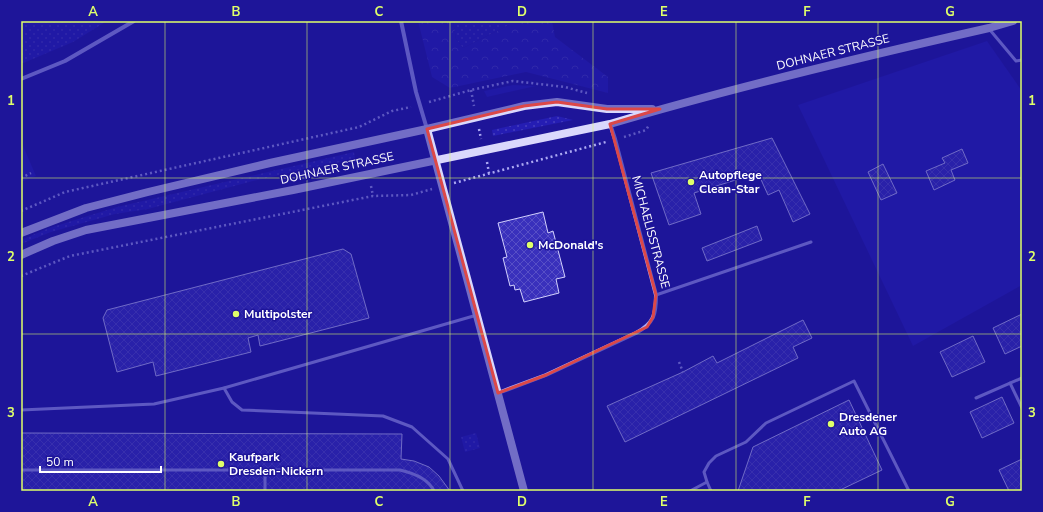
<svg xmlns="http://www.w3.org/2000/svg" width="1043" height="512" font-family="'Nunito Sans',sans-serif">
  <defs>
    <pattern id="grass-dots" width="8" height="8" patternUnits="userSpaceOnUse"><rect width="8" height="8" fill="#251db3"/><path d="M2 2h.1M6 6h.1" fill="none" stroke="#463fbe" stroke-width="1.8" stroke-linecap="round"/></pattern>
    <pattern id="forest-crowns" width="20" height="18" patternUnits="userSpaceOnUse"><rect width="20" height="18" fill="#251db3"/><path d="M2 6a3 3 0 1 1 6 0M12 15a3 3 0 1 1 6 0" fill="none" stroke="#463fbe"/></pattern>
    <pattern id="building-cross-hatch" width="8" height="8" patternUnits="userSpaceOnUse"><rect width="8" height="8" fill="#3930bc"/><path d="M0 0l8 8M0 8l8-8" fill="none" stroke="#574fc6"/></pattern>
  </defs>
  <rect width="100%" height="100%" fill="#1e1599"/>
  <g fill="url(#grass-dots)">
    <path d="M 21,21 L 107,21 L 73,42 L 21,64 Z"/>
    <path d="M 453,21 L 508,21 L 509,25 L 463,48 L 456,39 Z"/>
    <path d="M 557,116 L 573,120 L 493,136 L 492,130 Z"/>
    <path d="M 354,152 L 355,159 L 253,181 L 148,209 L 115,214 L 51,232 L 21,244 L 21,240 L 49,228 L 117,207 Z"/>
    <path d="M 476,433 L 480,448 L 465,452 L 461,437 Z"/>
  </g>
  <path fill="url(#forest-crowns)" d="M 418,21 L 453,21 L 456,39 L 463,48 L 509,25 L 508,21 L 552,21 L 555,37 L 608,77 L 608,93 L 526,72 L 450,88 L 432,77 Z"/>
  <g fill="#251db3">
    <path d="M 987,41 L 1022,91 L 1022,285 L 913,346 L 798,105 Z"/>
    <path d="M 513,85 L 536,86 L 487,97 L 484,91 Z"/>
    <path d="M 21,141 L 36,176 L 21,182 Z"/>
  </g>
  <g fill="url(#building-cross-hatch)" stroke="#d3d1fd">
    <path d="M 772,138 L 810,214 L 793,222 L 779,190 L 768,195 L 758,173 L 694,193 L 701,214 L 669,225 L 651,173 Z"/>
    <path d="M 962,149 L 968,163 L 951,170 L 955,180 L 934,190 L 926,171 L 945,163 L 942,158 Z"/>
    <path d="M 883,164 L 897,193 L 881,200 L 868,172 Z"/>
    <path d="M 543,212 L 548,233 L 553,231 L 565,277 L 556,279 L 559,293 L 524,302 L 520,289 L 515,290 L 514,285 L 510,286 L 503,258 L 507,257 L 498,223 Z"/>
    <path d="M 757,226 L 762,240 L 707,261 L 702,248 Z"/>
    <path d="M 343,249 L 351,254 L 369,318 L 260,346 L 258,335 L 248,338 L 251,352 L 156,376 L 153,362 L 117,372 L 103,318 L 107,310 Z"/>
    <path d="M 1022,314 L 1022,346 L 1005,354 L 993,328 Z"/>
    <path d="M 803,320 L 812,338 L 793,347 L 798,358 L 625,442 L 607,406 L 683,372 L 713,356 L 717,363 Z"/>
    <path d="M 973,336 L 985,362 L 952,377 L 940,352 Z"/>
    <path d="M 1002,397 L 1014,423 L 982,438 L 970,412 Z"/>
    <path d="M 849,400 L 882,470 L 838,491 L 738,491 L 753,447 Z"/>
    <path d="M 21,433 L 402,434 L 401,459 L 414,461 L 429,467 L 439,476 L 450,491 L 21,491 Z"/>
    <path d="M 1022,459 L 1022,490 L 1009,491 L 999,470 Z"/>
  </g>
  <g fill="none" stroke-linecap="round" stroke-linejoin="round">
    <g stroke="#aca9f3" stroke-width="2.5" stroke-dasharray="2 3" stroke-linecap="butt">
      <path d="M 471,90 L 474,106"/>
      <path d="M 429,102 L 471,90 L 513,81 L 565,87 L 587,93"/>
      <path d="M 479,129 L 481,139"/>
      <path d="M 624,137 L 646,130 L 649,125"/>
      <path d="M 487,162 L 489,173"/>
      <path d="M 21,178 L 31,173"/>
      <path d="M 454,183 L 606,142"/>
      <path d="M 371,186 L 373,196"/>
      <path d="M 21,211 L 65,192 L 359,127 L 392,111 L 411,107"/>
      <path d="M 21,276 L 70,256 L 373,196 L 411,195 L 432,189"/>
      <path d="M 679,362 L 683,372"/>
    </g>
    <g stroke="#aca9f3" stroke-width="3">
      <path d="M 990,30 L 1016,61 L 1022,60"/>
      <path d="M 656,295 L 811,242"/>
      <path d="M 1010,383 L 1022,408"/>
      <path d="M 224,388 L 232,402 L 242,410 L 383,416 L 412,427 L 448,459 L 463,491"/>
      <path d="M 976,398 L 1022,378"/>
      <path d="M 21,410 L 154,404 L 224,388 L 477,315"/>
      <path d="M 21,470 L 400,470 C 413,473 428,478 434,491"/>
      <path d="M 265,470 L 265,491"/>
      <path d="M 690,491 L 707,482"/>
      <path d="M 711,491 L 707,482 L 704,472 L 709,463 L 716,456 L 746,442 L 766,423 L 854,381 L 909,491"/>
    </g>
    <g stroke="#aca9f3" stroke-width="4">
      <path d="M 401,21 L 416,92 L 427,129"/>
      <path d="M 21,79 L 65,61 L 134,21"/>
      <path d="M 498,393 L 546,375 L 636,333 C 654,323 656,315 656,295 L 615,139 L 610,124"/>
    </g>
    <g stroke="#dad8fc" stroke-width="8">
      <path d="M 427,129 L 524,491"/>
      <path d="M 21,233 L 86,208 L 148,192 L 270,163 L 427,129 L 524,106 L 557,102 L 607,109 L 652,109"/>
      <path d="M 21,255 L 53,241 L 86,230 L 293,190 L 610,124 C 735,87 861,57 989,28 L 1013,21"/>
    </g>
  </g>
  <path d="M0 0H1043V512H0ZM 557,102 L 607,109 L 660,109 L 610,124 L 656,295 L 653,317 L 647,327 L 546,375 L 498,393 L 427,129 L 524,106 Z" fill="#1e1599" fill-opacity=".55" fill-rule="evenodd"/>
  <path fill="none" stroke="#dc4848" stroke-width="3" stroke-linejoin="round" d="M 557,102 L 607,109 L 660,109 L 610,124 L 656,295 L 653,317 L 647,327 L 546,375 L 498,393 L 427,129 L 524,106 Z"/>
  <path fill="none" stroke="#dfff6a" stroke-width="1" stroke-opacity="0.55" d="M 165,21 L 165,491M 307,21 L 307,491M 450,21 L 450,491M 593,21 L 593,491M 736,21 L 736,491M 878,21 L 878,491M 21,178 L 1022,178M 21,334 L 1022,334"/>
  <g fill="#dfff6a" stroke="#1e1599" stroke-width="1.5">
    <circle cx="691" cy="182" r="4"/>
    <circle cx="530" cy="245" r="4"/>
    <circle cx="236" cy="314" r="4"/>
    <circle cx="831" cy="424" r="4"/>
    <circle cx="221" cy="464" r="4"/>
  </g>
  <g text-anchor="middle" stroke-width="3" stroke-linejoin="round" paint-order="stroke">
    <g font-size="12" fill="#fff" stroke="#1e1599">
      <text transform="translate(833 52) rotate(-14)" y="4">DOHNAER STRASSE</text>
      <text transform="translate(337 168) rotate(-12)" y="4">DOHNAER STRASSE</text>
      <text transform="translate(651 232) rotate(75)" y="4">MICHAELISSTRASSE</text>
    </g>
    <g font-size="12" font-weight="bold" fill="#fff" stroke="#1e1599" text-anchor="start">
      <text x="699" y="179">Autopflege<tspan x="699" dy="14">Clean-Star</tspan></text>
      <text x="538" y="249">McDonald's</text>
      <text x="244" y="318">Multipolster</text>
      <text x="839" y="421">Dresdener<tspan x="839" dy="14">Auto AG</tspan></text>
      <text x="229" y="461">Kaufpark<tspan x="229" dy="14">Dresden-Nickern</tspan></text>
    </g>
  </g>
  <rect width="1043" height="512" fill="none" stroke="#1e1599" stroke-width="44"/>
  <path d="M40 466v6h121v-6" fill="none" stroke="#ffffff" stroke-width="2"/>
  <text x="46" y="466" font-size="12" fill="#ffffff" stroke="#1e1599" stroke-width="3" paint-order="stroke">50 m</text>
  <rect x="22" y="22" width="999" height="468" fill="none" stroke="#dfff6a" stroke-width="1.5"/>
  <g font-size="13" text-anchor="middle" font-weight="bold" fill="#dfff6a">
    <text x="93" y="16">A</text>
    <text x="236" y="16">B</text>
    <text x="379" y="16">C</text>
    <text x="522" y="16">D</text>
    <text x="664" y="16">E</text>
    <text x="807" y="16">F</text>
    <text x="950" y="16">G</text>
    <text x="11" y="105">1</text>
    <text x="1032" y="105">1</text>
    <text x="11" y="261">2</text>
    <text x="1032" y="261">2</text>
    <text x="11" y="417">3</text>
    <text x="1032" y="417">3</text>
    <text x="93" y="506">A</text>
    <text x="236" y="506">B</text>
    <text x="379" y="506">C</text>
    <text x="522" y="506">D</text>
    <text x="664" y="506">E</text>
    <text x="807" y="506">F</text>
    <text x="950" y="506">G</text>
  </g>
</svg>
